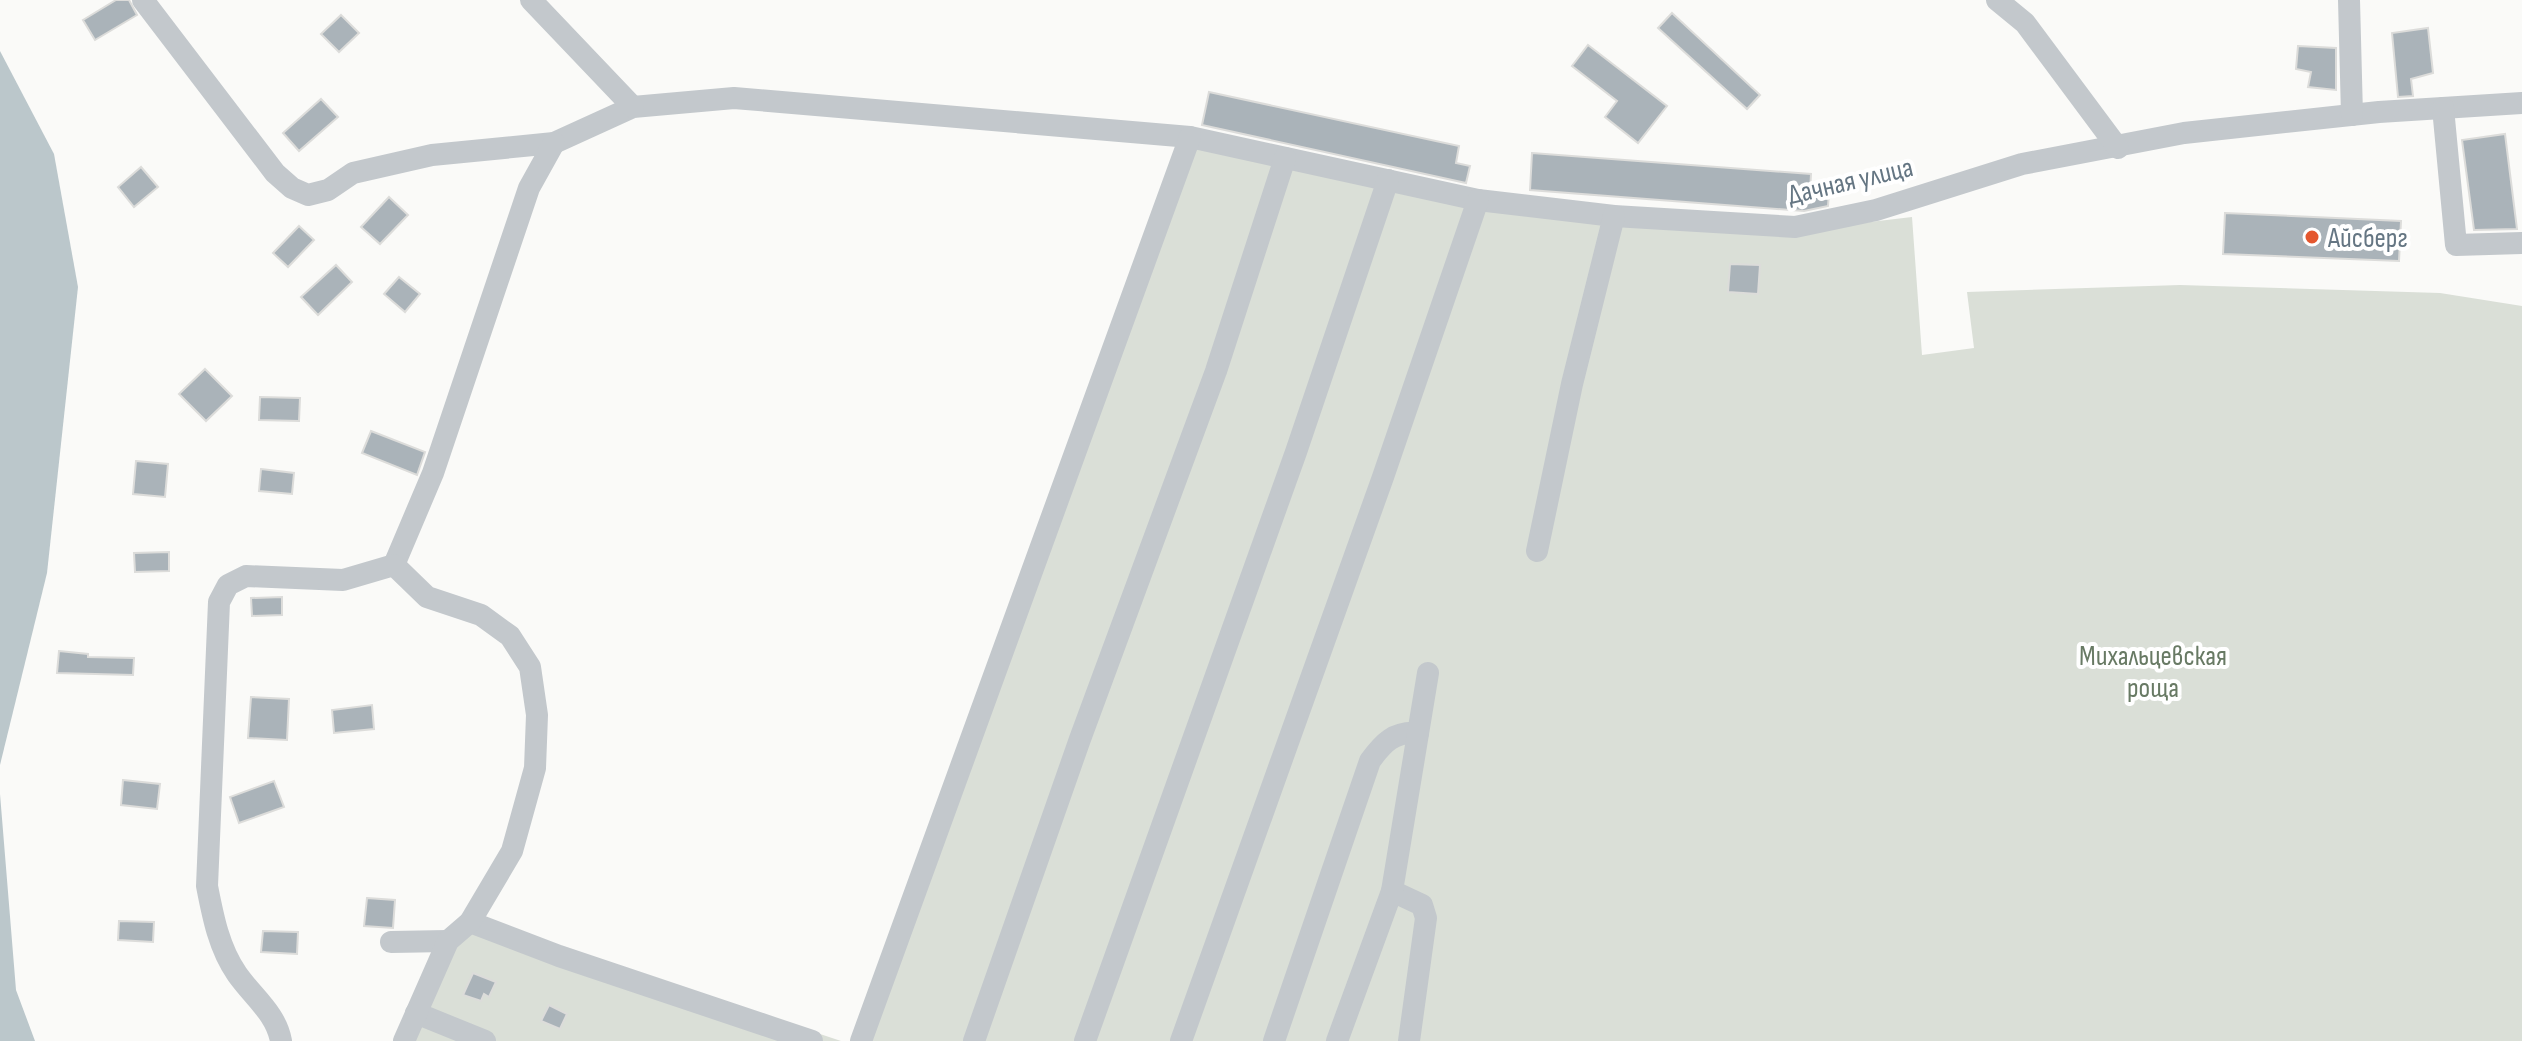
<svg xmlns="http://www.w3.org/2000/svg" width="2522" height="1041" font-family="'Sofia Sans Condensed',sans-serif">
  <rect width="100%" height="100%" fill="#fafaf8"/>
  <g fill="#dadfd7">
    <path d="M 1182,141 L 1479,205 L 1794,231 L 1912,217 L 1922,355 L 1974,348 L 1967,292 L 2180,285 L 2440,293 L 2522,306 L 2522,1041 L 853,1041 Z"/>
    <path d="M 465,915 L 841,1041 L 415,1041 Z"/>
  </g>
  <g fill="#bbc7cb">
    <path d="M 0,51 L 54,154 L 78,287 L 47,573 L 0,765 Z"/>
    <path d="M 0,794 L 16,990 L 35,1041 L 0,1041 Z"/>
  </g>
  <g fill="#aab3b9" stroke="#dcdcda" stroke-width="2">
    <path d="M 116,0 L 129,0 L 137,15 L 95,40 L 83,20 Z"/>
    <path d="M 1672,13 L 1760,95 L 1747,109 L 1658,28 Z"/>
    <path d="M 341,15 L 359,33 L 339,52 L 321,34 Z"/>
    <path d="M 2428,28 L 2433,73 L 2411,79 L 2413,96 L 2398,97 L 2392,33 Z"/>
    <path d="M 1588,45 L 1667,106 L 1638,143 L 1605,117 L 1617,101 L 1572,66 Z"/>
    <path d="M 2298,46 L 2336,48 L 2336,90 L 2308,87 L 2311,72 L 2296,69 Z"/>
    <path d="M 1209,92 L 1459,146 L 1456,163 L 1470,166 L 1466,183 L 1202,125 Z"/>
    <path d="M 321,99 L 338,117 L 299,151 L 283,133 Z"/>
    <path d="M 2505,134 L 2517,229 L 2474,230 L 2462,140 Z"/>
    <path d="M 1532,153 L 1811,174 L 1810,191 L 1829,192 L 1828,206 L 1804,211 L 1530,190 Z"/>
    <path d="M 141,167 L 158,187 L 134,207 L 118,187 Z"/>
    <path d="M 389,197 L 408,215 L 380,244 L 361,227 Z"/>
    <path d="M 2225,213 L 2401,221 L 2399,261 L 2223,254 Z"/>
    <path d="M 299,226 L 314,240 L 288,267 L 273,253 Z"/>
    <path d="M 1730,264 L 1760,265 L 1758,294 L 1728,292 Z"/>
    <path d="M 336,265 L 352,282 L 318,315 L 301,297 Z"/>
    <path d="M 399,277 L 420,294 L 405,312 L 384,294 Z"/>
    <path d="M 205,369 L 232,396 L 206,421 L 179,394 Z"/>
    <path d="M 260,397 L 300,398 L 299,421 L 259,420 Z"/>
    <path d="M 371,431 L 425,452 L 417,475 L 362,453 Z"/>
    <path d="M 136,461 L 168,464 L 165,497 L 133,494 Z"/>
    <path d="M 261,469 L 294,473 L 292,494 L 259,491 Z"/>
    <path d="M 169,552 L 169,571 L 135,572 L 134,553 Z"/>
    <path d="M 282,597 L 282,615 L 252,616 L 251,598 Z"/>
    <path d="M 59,651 L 88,654 L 88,657 L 134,658 L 133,675 L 57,673 Z"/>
    <path d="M 251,697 L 289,699 L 287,740 L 248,738 Z"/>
    <path d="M 372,705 L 374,729 L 334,733 L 332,710 Z"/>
    <path d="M 123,780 L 160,784 L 157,809 L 121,805 Z"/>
    <path d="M 274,781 L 284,807 L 239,823 L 230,797 Z"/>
    <path d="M 367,898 L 395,900 L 393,928 L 364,926 Z"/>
    <path d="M 119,921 L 154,922 L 153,942 L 118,940 Z"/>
    <path d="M 263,931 L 298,932 L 297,954 L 261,952 Z"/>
    <path d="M 473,973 L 496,982 L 489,997 L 484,994 L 481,1001 L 463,995 Z"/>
    <path d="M 549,1005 L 567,1014 L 560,1029 L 541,1021 Z"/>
  </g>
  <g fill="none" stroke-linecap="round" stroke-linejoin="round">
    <g stroke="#c3c8cc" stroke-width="22">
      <path d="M 143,0 L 275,173 L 292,188 L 308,195 L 328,190 L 353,173 L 432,155 L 554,143 L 633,107 L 734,98 L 1190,137 L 1478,200 L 1614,216 L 1795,227 L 1876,210 L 2022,164 L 2184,133 L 2379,112 L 2522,103"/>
      <path d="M 531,0 L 633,107"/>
      <path d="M 1997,0 L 2025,23 L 2118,148"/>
      <path d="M 2349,0 L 2352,115"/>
      <path d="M 2443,108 L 2456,245 L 2522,243"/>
      <path d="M 1537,551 L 1572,384 L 1614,216"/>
      <path d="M 394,565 L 433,473 L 529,188 L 554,143"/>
      <path d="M 1392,891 L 1422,905 L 1426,918 L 1409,1041"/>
      <path d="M 470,922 L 559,956 L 812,1041"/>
      <path d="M 391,942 L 448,941"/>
      <path d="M 416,1013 L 485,1041"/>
      <path d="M 281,1041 C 276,1013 253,997 237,974 C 219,948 213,917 207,886 L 219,602 L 228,585 L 246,576 L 343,580 L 394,565 L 427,597 L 481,615 L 510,636 L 530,667 L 537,715 L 535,768 L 512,851 L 470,922 L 448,941 L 404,1041"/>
      <path d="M 861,1041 L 1190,137"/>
      <path d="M 974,1041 L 1080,739 L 1216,371 L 1285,158"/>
      <path d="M 1085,1041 L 1296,452 L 1388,180"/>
      <path d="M 1181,1041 L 1383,477 L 1478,200"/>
      <path d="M 1274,1041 L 1370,761 C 1383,743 1394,731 1418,733"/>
      <path d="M 1337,1041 L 1392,891 L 1428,673"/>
    </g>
  </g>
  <circle fill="#e4572e" stroke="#fff" stroke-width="3" cx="2312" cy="237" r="8"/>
  <g text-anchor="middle" stroke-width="8" stroke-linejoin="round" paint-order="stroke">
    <g font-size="28" fill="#657683" stroke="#fff">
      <text transform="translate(1850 180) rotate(-13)" y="10">Дачная улица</text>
    </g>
    <g font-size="28" fill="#657683" stroke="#fff" text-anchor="start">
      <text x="2328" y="247">Айсберг</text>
    </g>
    <g font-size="28" fill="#687a64" stroke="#fff">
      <text x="2153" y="665">Михальцевская<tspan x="2153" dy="32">роща</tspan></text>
    </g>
  </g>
</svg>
